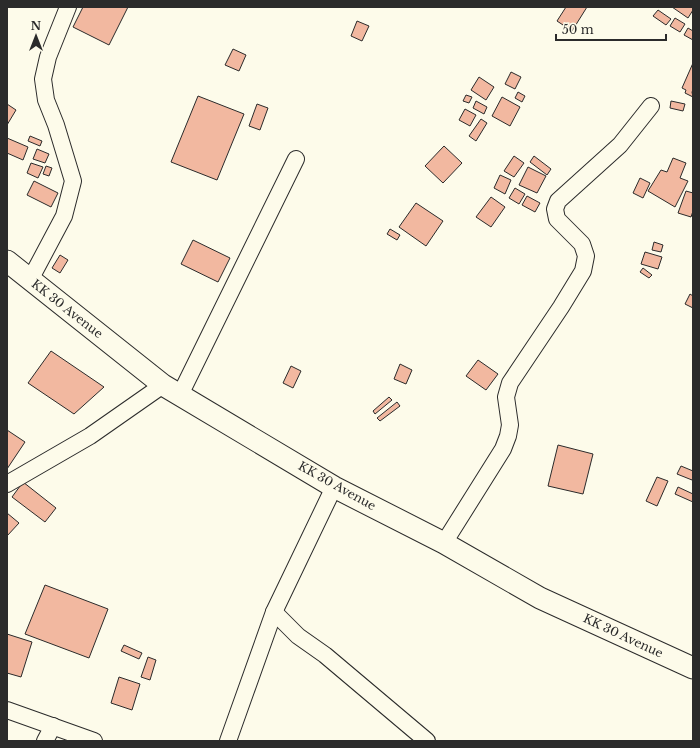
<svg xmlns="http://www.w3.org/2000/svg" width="700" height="748" font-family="'Libre Baskerville',serif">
  <rect width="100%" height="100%" fill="#fdfbea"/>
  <g fill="#f2b8a0" stroke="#2b2b2b">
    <path d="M 83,7 L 128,7 L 109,45 L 73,27 Z"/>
    <path d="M 566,7 L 587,7 L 572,31 L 557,21 Z"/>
    <path d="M 672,7 L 693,7 L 693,10 L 688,18 Z"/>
    <path d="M 658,10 L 671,19 L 666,25 L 653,16 Z"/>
    <path d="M 675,18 L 685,24 L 680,32 L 670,26 Z"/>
    <path d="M 357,21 L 369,26 L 362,41 L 351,36 Z"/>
    <path d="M 688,28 L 693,31 L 693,40 L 684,35 Z"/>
    <path d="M 233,49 L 246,55 L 239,71 L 225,65 Z"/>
    <path d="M 693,63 L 693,90 L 692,92 L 693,97 L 685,93 L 686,90 L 682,88 Z"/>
    <path d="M 511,72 L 521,77 L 515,89 L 505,84 Z"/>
    <path d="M 479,77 L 494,87 L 486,100 L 471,90 Z"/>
    <path d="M 518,92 L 525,96 L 522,102 L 515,98 Z"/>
    <path d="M 466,95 L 472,97 L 469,103 L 463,101 Z"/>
    <path d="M 198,96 L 244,114 L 217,180 L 171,162 Z"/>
    <path d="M 502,97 L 520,107 L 510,126 L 492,116 Z"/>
    <path d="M 476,101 L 487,107 L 484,114 L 473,108 Z"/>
    <path d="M 671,101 L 685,104 L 683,111 L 670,108 Z"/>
    <path d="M 7,104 L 16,110 L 7,125 Z"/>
    <path d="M 257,104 L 268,108 L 260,130 L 249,126 Z"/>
    <path d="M 465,109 L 476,115 L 470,126 L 459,120 Z"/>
    <path d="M 481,119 L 487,123 L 476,141 L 469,136 Z"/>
    <path d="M 30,136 L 42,141 L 40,146 L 28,141 Z"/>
    <path d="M 7,138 L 28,147 L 23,160 L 7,153 Z"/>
    <path d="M 444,146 L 462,163 L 443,183 L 425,166 Z"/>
    <path d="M 37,149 L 49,154 L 45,163 L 33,159 Z"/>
    <path d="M 514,156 L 524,163 L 514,177 L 504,171 Z"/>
    <path d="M 534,156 L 551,169 L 547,175 L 530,162 Z"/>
    <path d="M 673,158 L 686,163 L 680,178 L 688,181 L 675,207 L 648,191 L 661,170 L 667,172 Z"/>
    <path d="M 31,163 L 43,167 L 38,178 L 27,173 Z"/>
    <path d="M 46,166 L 52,168 L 49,176 L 43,174 Z"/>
    <path d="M 528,167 L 546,176 L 537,193 L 519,185 Z"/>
    <path d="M 500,175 L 511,180 L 505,194 L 494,188 Z"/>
    <path d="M 640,178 L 650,183 L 643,198 L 633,193 Z"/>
    <path d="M 34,181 L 58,193 L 51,207 L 27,195 Z"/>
    <path d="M 515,188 L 525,194 L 519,204 L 509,198 Z"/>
    <path d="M 686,191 L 693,193 L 693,211 L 691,217 L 678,213 Z"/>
    <path d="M 527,196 L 540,203 L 535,212 L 522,205 Z"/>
    <path d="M 491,197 L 505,207 L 491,227 L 476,217 Z"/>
    <path d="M 416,203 L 443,221 L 426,246 L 399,227 Z"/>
    <path d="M 390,229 L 400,235 L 397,240 L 387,234 Z"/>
    <path d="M 193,240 L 230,258 L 218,282 L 181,264 Z"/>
    <path d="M 654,242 L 663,245 L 661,252 L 652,250 Z"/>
    <path d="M 645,252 L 662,257 L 658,269 L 641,264 Z"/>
    <path d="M 60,255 L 68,260 L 60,273 L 52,268 Z"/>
    <path d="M 643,268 L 652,275 L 649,278 L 640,272 Z"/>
    <path d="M 690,294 L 693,296 L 693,308 L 685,304 Z"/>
    <path d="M 51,351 L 104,387 L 74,414 L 28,383 Z"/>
    <path d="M 478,360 L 498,374 L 486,390 L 466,376 Z"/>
    <path d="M 400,364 L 412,370 L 406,384 L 394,379 Z"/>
    <path d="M 291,366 L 301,371 L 293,388 L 283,383 Z"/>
    <path d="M 389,397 L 392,400 L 375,414 L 373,411 Z"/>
    <path d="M 397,402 L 400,406 L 380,421 L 377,418 Z"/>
    <path d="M 7,430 L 25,442 L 7,469 Z"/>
    <path d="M 558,445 L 593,454 L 583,494 L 548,486 Z"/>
    <path d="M 681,466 L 693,471 L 693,478 L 692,480 L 677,474 Z"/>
    <path d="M 657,477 L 668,481 L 657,506 L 646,501 Z"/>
    <path d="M 23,482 L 56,508 L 45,522 L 12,497 Z"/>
    <path d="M 678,487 L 693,494 L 693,502 L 675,494 Z"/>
    <path d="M 7,513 L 19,523 L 7,536 Z"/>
    <path d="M 45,585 L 108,609 L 89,658 L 25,634 Z"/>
    <path d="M 7,634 L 32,642 L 21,677 L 7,673 Z"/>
    <path d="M 124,645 L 142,653 L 139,659 L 121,651 Z"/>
    <path d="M 148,657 L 156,660 L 150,680 L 141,677 Z"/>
    <path d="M 119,677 L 140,684 L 132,710 L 111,703 Z"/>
  </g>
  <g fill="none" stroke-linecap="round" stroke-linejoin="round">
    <defs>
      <g id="minor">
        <path d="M 30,280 L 64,216 L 73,181 L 56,125 L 46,100 L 43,79 L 48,57 L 68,7"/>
        <path d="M 180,395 L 296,159"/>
        <path d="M 7,484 L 90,436 L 163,385"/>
        <path d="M 444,543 L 503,449 L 508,436 L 510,425 L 506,397 L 510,383 L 561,307 L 583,271 L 586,256 L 582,244 L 557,219 L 555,209 L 558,201 L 620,145 L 651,106"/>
        <path d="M 274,612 L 298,636 L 325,655 L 427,741"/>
        <path d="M 7,710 L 94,741"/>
        <path d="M 45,741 L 53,726"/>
        <path d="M 228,741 L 274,612 L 334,487"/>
      </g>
      <path id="major" d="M 7,261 L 163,385 L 334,487 L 444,543 L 540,598 L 693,668"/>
    </defs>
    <use href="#minor" stroke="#2b2b2b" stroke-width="18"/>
    <use href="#major" stroke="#2b2b2b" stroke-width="23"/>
    <use href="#minor" stroke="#fdfbea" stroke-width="16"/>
    <use href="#major" stroke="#fdfbea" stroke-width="21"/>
  </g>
  <g text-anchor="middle" stroke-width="3" stroke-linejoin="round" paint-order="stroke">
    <g font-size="12" fill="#2b2b2b" stroke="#fdfbea">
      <text transform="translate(67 309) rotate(38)" y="4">KK 30 Avenue</text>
      <text transform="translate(337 486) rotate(29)" y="4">KK 30 Avenue</text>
      <text transform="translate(623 636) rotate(25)" y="4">KK 30 Avenue</text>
    </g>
  </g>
  <rect width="700" height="748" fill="none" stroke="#2b2b2b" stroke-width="16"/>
  <g transform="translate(36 36)" stroke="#fdfbea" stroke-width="3" paint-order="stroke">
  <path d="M0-3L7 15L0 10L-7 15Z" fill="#2b2b2b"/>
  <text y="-6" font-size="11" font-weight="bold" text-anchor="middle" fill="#2b2b2b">N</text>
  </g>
  <path d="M556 34v6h110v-6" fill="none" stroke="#2b2b2b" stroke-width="2"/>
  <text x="562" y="34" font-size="12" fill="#2b2b2b" stroke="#fdfbea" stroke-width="3" paint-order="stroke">50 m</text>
</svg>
